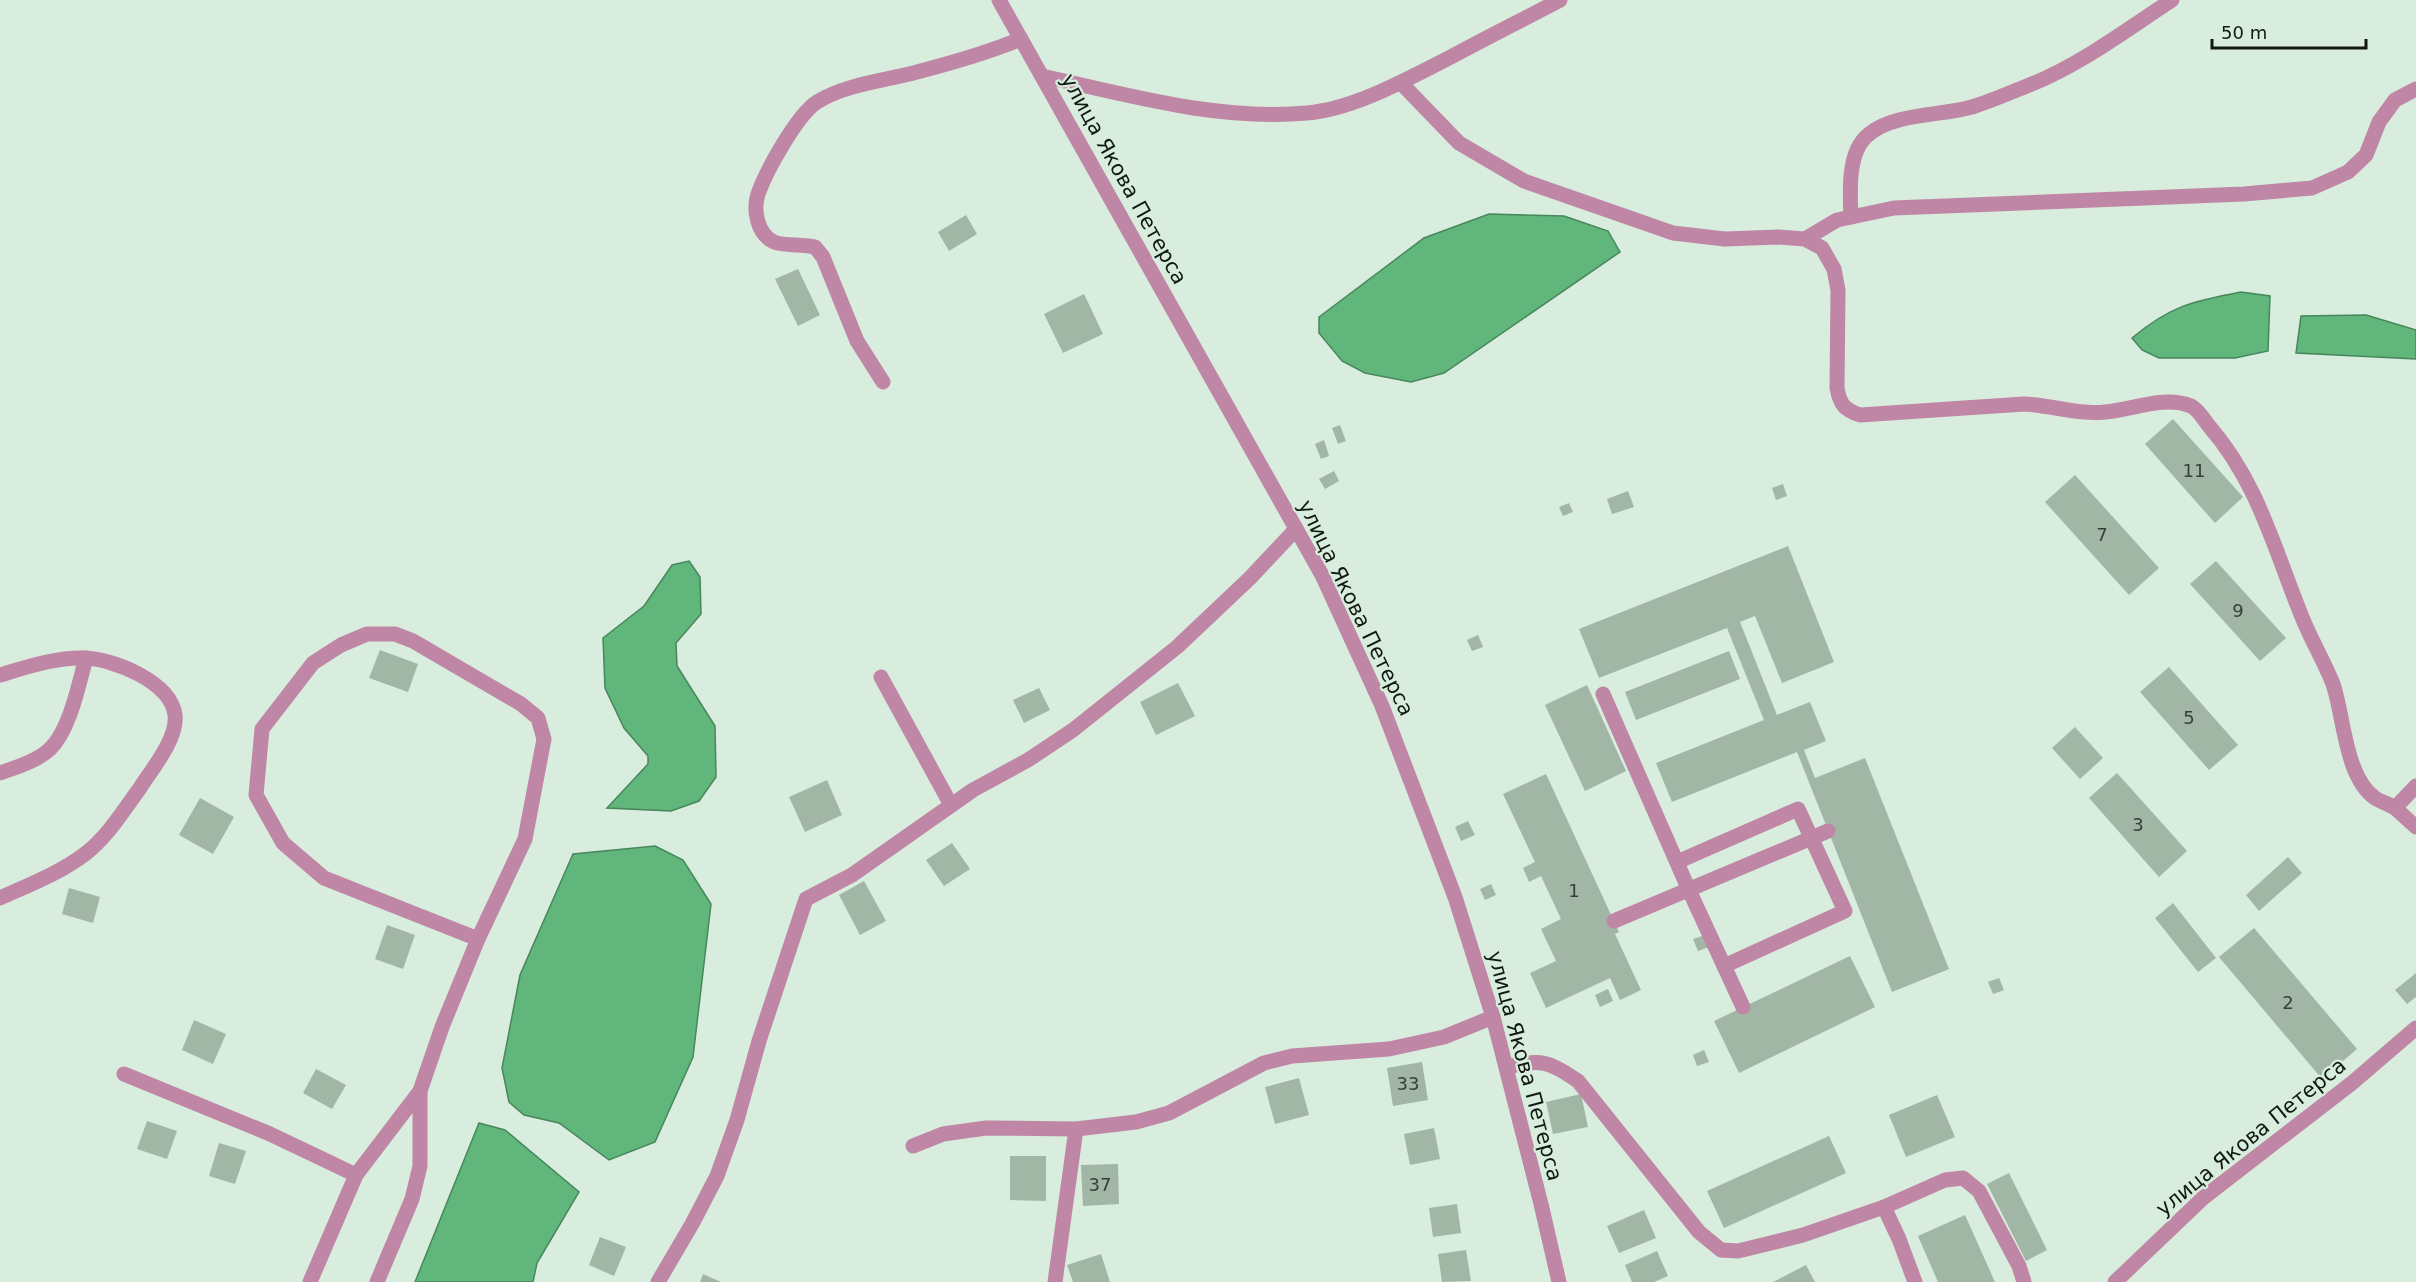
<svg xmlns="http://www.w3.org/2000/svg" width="2416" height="1282" font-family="'DejaVu Sans',sans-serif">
  <rect width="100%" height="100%" fill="#d8eddd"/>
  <g fill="#60b67b" stroke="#48875c" stroke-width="1.5">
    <path d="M 1489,214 L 1564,216 L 1608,231 L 1620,252 L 1444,373 L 1411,382 L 1365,373 L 1342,361 L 1319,333 L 1319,317 L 1424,238 Z"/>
    <path d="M 2241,292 L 2270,296 L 2268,351 L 2235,358 L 2159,358 L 2142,350 L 2132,338 C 2170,306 2193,301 2241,292 Z"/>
    <path d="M 2366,315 L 2416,330 L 2416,359 L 2296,353 L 2301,316 Z"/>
    <path d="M 689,561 L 700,577 L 701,614 L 676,643 L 677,666 L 715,726 L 716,777 L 699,801 L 671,811 L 607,808 L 648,764 L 648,756 L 624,728 L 605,688 L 603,638 L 644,606 L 672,565 Z"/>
    <path d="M 655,846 L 683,860 L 711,904 L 693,1057 L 655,1142 L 609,1160 L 559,1123 L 524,1115 L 509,1102 L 502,1068 L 520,975 L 573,854 Z"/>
    <path d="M 479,1123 L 505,1130 L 579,1192 L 537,1263 L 533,1282 L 415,1282 Z"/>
  </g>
  <g fill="#a2b6a6">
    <path d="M 966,215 L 977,234 L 949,251 L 938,232 Z"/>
    <path d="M 798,269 L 820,315 L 798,326 L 775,279 Z"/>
    <path d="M 1084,294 L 1103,334 L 1063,353 L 1044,314 Z"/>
    <path d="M 2173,419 L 2243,497 L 2215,523 L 2145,444 Z"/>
    <path d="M 1340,425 L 1346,441 L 1338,444 L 1332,428 Z"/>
    <path d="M 1324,440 L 1329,456 L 1321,459 L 1315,444 Z"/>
    <path d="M 1334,471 L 1339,481 L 1325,489 L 1319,479 Z"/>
    <path d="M 2075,475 L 2159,568 L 2129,595 L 2045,502 Z"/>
    <path d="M 1783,484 L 1787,496 L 1776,500 L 1772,488 Z"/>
    <path d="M 1628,491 L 1634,507 L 1612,514 L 1607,499 Z"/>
    <path d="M 1569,503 L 1573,512 L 1563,516 L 1559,507 Z"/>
    <path d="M 1788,546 L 1834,662 L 1782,683 L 1755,616 L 1740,622 L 1777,715 L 1810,702 L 1826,741 L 1804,750 L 1815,778 L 1865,758 L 1949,969 L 1892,992 L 1797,752 L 1672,802 L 1656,763 L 1764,720 L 1727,628 L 1599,678 L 1579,629 Z"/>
    <path d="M 2216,561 L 2286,638 L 2260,661 L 2190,584 Z"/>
    <path d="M 1478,635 L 1483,647 L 1472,651 L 1467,640 Z"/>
    <path d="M 380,650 L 418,664 L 408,692 L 369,678 Z"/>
    <path d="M 1729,651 L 1740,679 L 1636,720 L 1625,692 Z"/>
    <path d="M 2169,667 L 2238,745 L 2209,770 L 2140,692 Z"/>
    <path d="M 1178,683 L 1195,716 L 1156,735 L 1140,702 Z"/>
    <path d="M 1587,685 L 1626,771 L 1585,791 L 1545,705 Z"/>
    <path d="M 1039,688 L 1050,710 L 1024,723 L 1013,700 Z"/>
    <path d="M 2075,727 L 2103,758 L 2080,779 L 2052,748 Z"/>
    <path d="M 2117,773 L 2187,851 L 2159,877 L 2089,798 Z"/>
    <path d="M 1546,774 L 1619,932 L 1615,934 L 1641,990 L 1620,1000 L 1610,978 L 1546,1008 L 1530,973 L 1556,961 L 1541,929 L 1561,919 L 1541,876 L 1529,882 L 1523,868 L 1535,862 L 1503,794 Z"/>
    <path d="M 827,780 L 842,815 L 805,832 L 789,797 Z"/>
    <path d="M 200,798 L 234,817 L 213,854 L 179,835 Z"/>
    <path d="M 1468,821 L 1475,835 L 1461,841 L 1455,827 Z"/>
    <path d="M 952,843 L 970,869 L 944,886 L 926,860 Z"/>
    <path d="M 2288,857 L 2302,873 L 2259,911 L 2246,895 Z"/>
    <path d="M 864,881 L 886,921 L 860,935 L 839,895 Z"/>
    <path d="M 1491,884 L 1496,895 L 1485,900 L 1480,889 Z"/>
    <path d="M 69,888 L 100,897 L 93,923 L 62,914 Z"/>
    <path d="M 2173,903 L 2216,958 L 2198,972 L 2155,918 Z"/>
    <path d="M 387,925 L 415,935 L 403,969 L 375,959 Z"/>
    <path d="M 2254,928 L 2357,1049 L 2322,1079 L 2219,957 Z"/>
    <path d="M 1705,935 L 1709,947 L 1698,951 L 1693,939 Z"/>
    <path d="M 1850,956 L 1875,1007 L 1739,1073 L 1714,1021 Z"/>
    <path d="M 2416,973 L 2416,997 L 2407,1004 L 2395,990 Z"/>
    <path d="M 1999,978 L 2004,990 L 1993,994 L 1988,982 Z"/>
    <path d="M 1608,989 L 1613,1001 L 1600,1007 L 1595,995 Z"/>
    <path d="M 194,1020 L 226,1034 L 213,1064 L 182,1050 Z"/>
    <path d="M 1704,1050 L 1709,1062 L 1697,1066 L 1693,1055 Z"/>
    <path d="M 1422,1062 L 1428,1100 L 1393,1106 L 1387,1068 Z"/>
    <path d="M 316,1069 L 346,1085 L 332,1109 L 303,1093 Z"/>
    <path d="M 1299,1078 L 1309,1115 L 1275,1124 L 1265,1087 Z"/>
    <path d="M 1581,1094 L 1588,1127 L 1553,1134 L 1546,1102 Z"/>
    <path d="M 1937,1095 L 1955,1137 L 1906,1157 L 1889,1115 Z"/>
    <path d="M 147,1121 L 177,1131 L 167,1159 L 137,1149 Z"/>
    <path d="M 1434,1128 L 1440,1159 L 1410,1165 L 1404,1134 Z"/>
    <path d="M 1829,1136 L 1846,1173 L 1724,1228 L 1707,1191 Z"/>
    <path d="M 219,1143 L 246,1151 L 235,1184 L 209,1176 Z"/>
    <path d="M 1010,1156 L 1046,1156 L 1046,1201 L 1010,1200 Z"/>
    <path d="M 1118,1164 L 1119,1204 L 1083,1206 L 1081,1165 Z"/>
    <path d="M 2009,1173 L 2047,1250 L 2026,1261 L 1987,1184 Z"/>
    <path d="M 1457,1204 L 1461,1233 L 1433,1237 L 1429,1208 Z"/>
    <path d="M 1644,1210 L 1656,1238 L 1619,1253 L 1607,1226 Z"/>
    <path d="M 1965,1215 L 1995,1282 L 1938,1282 L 1918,1236 Z"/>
    <path d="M 600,1237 L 626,1247 L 614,1276 L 589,1265 Z"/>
    <path d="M 1466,1250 L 1471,1281 L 1442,1282 L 1438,1254 Z"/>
    <path d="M 1657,1251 L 1668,1276 L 1654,1282 L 1632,1282 L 1625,1265 Z"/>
    <path d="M 1101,1254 L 1110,1282 L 1073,1282 L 1067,1265 Z"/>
    <path d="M 1806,1265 L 1815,1282 L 1773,1282 Z"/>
    <path d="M 703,1274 L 721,1282 L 700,1282 Z"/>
  </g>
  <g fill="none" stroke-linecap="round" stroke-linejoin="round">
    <g stroke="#bf86a5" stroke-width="15">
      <path d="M 999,0 L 1322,575 L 1382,706 L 1455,897 L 1493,1017 L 1541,1204 L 1559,1282"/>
      <path d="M 1042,76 C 1128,95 1218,121 1307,113 C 1354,109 1405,80 1447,59 C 1484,39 1522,20 1560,0"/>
      <path d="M 1401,83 L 1459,143 L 1524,181 L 1673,233 L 1725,239 L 1778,237 L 1805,239 L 1822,248 L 1834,269 L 1838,290 L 1837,388 C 1840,405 1845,410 1860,415 L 2024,404 C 2051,405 2078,415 2105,412 C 2132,410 2164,395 2191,406 C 2198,409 2204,420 2209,426 C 2258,482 2275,551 2302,617 C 2311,640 2324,661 2333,684 C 2344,716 2345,777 2375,798 C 2381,802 2389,804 2395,808"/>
      <path d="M 1851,217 C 1850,193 1847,152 1868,135 C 1893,113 1941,116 1972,107 C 1991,101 2009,93 2027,86 C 2079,66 2126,30 2172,0"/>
      <path d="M 1805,239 L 1837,220 L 1894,208 L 2244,194 L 2312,188 L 2348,172 L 2366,155 L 2379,122 L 2395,100 L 2416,89"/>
      <path d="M 883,382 L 857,341 L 823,257 L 815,247 C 803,244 783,246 774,242 C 757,234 753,210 758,194 C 766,171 797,115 817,102 C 846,84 884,81 917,72 C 952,63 987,53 1021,39"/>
      <path d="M 0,675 C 27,667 56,657 85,658 C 114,659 171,682 175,715 C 178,738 152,769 140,788 C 123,811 108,836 85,854 C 60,873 29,885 0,898"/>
      <path d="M 881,677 L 951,805"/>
      <path d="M 1603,694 L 1689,890 L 1743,1007"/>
      <path d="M 0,773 C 17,767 37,761 50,749 C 70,730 79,683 86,658"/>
      <path d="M 2416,786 L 2395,808 L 2416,827"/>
      <path d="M 1677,862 L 1798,809 L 1845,911 L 1724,966"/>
      <path d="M 1614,921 L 1828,831"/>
      <path d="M 1507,1067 C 1542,1058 1549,1062 1578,1081 L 1699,1232 L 1721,1250 L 1738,1251 L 1803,1235 L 1884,1207 L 1945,1180 L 1963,1178 L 1979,1191 L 2019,1266 L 2024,1282"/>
      <path d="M 124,1074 L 270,1134 L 356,1175"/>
      <path d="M 913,1146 L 943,1134 L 986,1128 L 1076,1129 L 1136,1122 L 1169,1113 L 1264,1063 L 1292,1056 L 1389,1049 L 1444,1037 L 1493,1017"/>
      <path d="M 1884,1207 L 1899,1239 L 1915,1282"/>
      <path d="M 310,1282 L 356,1175 L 420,1091 L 442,1027 L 478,939 L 525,839 L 544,739 L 538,718 L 521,704 L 413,641 L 395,634 L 367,634 L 341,645 L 313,663 L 262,729 L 256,795 L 283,843 L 324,878 L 478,939"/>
      <path d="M 377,1282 L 412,1199 L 420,1166 L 420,1091"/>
      <path d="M 658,1282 L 692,1224 L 717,1176 L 737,1120 L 759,1041 L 806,899 L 852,875 L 973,790 L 1028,760 L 1073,730 L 1177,647 L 1250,578 L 1296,529"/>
      <path d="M 1055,1282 L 1076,1129"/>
      <path d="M 2115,1282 L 2203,1198 L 2352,1083 L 2416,1028"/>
    </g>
  </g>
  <g text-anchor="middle" stroke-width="4.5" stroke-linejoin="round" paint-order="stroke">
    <g font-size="18" fill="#354037">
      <text x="2194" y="477">11</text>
      <text x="2102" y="541">7</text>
      <text x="2238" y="617">9</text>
      <text x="2189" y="724">5</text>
      <text x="2138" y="831">3</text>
      <text x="1574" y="897">1</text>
      <text x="2288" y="1009">2</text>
      <text x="1408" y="1090">33</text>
      <text x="1100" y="1191">37</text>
    </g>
    <g font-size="21" fill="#111812" stroke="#d8eddd">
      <text transform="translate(1124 179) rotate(61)" y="7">улица Якова Петерса</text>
      <text transform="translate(1356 608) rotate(64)" y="7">улица Якова Петерса</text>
      <text transform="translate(1525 1066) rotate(75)" y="7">улица Якова Петерса</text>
      <text transform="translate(2251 1137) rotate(-39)" y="7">улица Якова Петерса</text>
    </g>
  </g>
  <path d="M2212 39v9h154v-9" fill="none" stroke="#111812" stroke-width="3"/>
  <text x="2221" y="39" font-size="18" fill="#111812" stroke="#d8eddd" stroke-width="4.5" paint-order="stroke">50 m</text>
</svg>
